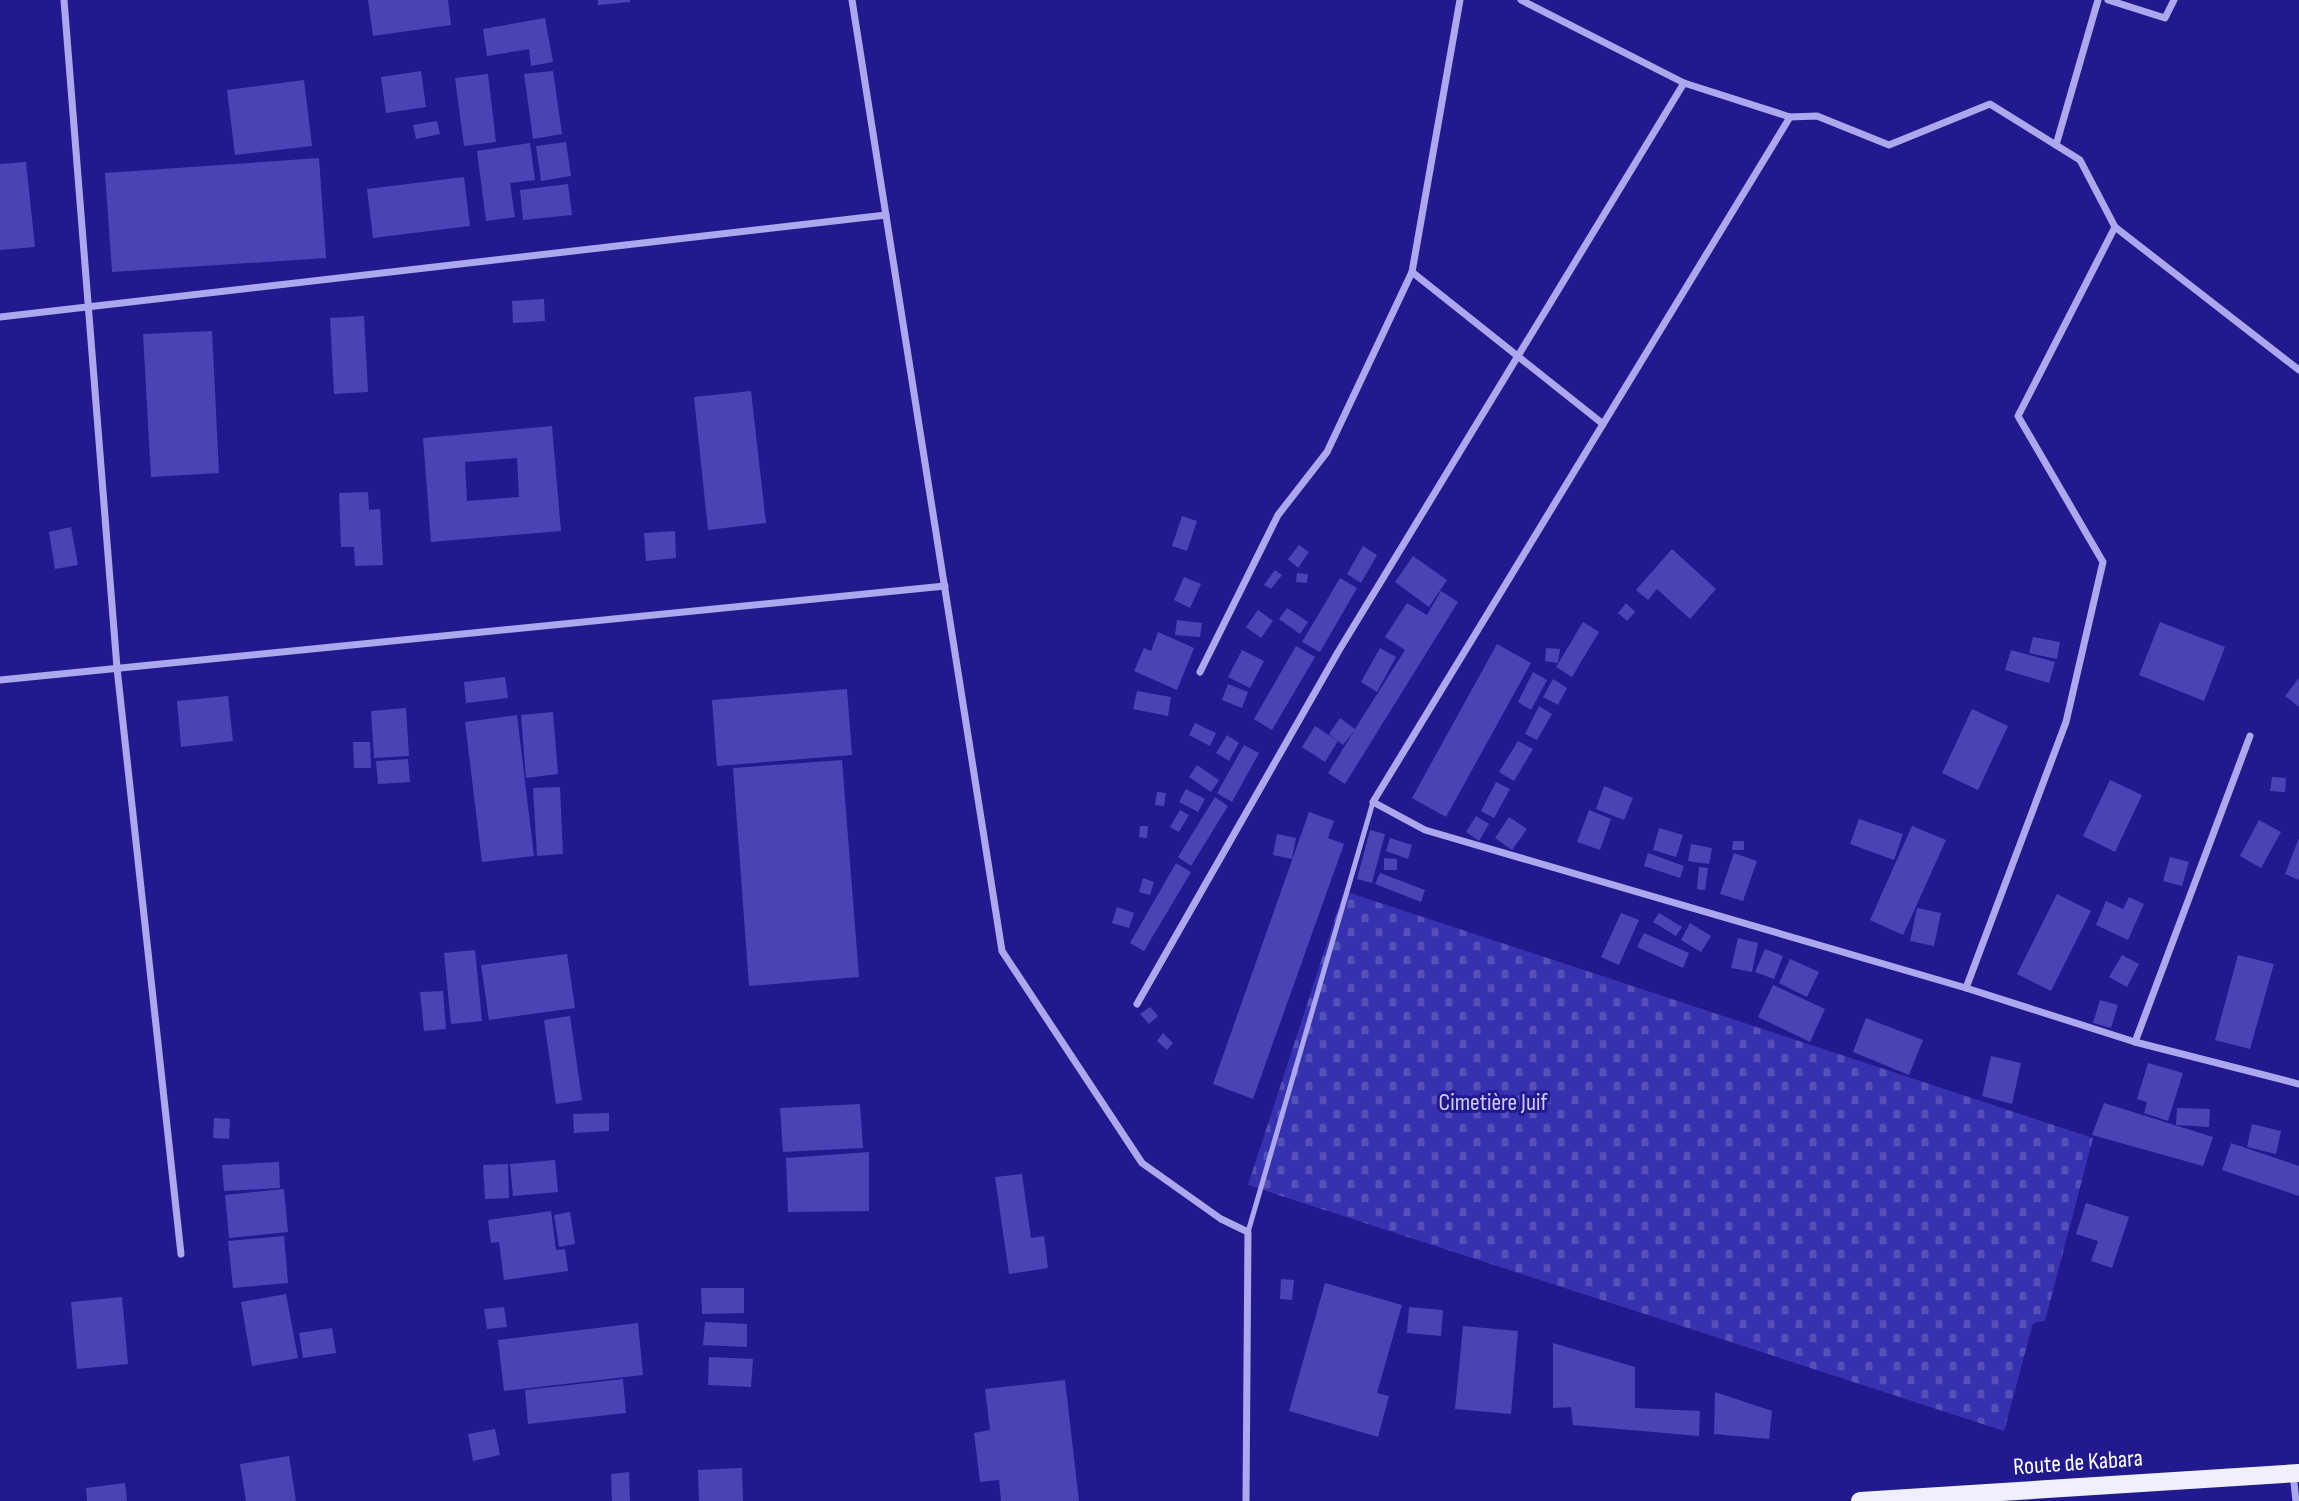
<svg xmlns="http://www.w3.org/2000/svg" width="2299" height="1501" font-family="'Sofia Sans Condensed',sans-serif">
  <defs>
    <pattern id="cemetery-stones" width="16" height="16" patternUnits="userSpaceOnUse" patternTransform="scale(1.75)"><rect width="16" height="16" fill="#3631ae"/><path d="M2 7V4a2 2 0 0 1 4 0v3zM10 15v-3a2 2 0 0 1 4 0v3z" fill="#5450ba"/></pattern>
  </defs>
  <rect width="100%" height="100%" fill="#211a8e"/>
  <path fill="url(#cemetery-stones)" d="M 1344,891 L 2093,1138 L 2045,1321 L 2033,1323 L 2004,1431 L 1248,1185 Z"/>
  <g fill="#4943b6" fill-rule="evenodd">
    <path d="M 368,0 L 448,0 L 451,25 L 373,36 Z"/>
    <path d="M 598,0 L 630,0 L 630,2 L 598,5 Z"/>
    <path d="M 545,18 L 553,62 L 531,66 L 529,49 L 487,56 L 483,29 Z"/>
    <path d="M 421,71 L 426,107 L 386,113 L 381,77 Z"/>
    <path d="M 553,71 L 562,134 L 533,139 L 524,74 Z"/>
    <path d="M 488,74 L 496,142 L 464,146 L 455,78 Z"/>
    <path d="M 304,80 L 312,146 L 235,155 L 227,90 Z"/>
    <path d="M 437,121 L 440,134 L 416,139 L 413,125 Z"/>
    <path d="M 566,142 L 571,176 L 541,181 L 536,146 Z"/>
    <path d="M 530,143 L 535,180 L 510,183 L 515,217 L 486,221 L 477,151 Z"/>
    <path d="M 319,158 L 326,258 L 112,272 L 105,173 Z"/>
    <path d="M 26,162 L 35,247 L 0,250 L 0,164 Z"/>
    <path d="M 464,177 L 470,226 L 373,238 L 367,189 Z"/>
    <path d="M 568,184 L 572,215 L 523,220 L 520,190 Z"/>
    <path d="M 544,299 L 545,321 L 513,323 L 512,301 Z"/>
    <path d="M 364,316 L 368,392 L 334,394 L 330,318 Z"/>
    <path d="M 212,331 L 219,473 L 151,477 L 143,334 Z"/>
    <path d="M 751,391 L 766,523 L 708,530 L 694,397 Z"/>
    <path d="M 552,426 L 561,531 L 431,542 L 423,438 ZM 517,458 L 519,497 L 467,501 L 465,462 Z"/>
    <path d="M 368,492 L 369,510 L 380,509 L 383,565 L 355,566 L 354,547 L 341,547 L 339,493 Z"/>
    <path d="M 1182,516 L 1197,521 L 1187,551 L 1172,546 Z"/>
    <path d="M 71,527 L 78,565 L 55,569 L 49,532 Z"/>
    <path d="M 675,531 L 676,558 L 646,561 L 644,533 Z"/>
    <path d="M 1299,545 L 1309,552 L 1298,568 L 1288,559 Z"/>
    <path d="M 1363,546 L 1377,555 L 1361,583 L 1347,574 Z"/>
    <path d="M 1672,549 L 1716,589 L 1690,619 L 1657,589 L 1648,600 L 1636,590 Z"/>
    <path d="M 1413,556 L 1447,580 L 1429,607 L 1395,582 Z"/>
    <path d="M 1275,570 L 1282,575 L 1271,589 L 1264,585 Z"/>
    <path d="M 1297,573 L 1308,574 L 1307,583 L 1296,582 Z"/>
    <path d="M 1184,577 L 1201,584 L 1190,608 L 1174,600 Z"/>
    <path d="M 1340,578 L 1357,588 L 1320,652 L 1302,642 Z"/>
    <path d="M 1441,591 L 1458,602 L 1345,784 L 1328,773 L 1354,731 L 1343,745 L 1329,734 L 1340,718 L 1355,729 L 1405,650 L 1385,637 L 1407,603 L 1427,615 Z"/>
    <path d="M 1626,603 L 1635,612 L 1627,621 L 1618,613 Z"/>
    <path d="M 1287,608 L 1308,622 L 1300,634 L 1279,619 Z"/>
    <path d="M 1258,610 L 1273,621 L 1261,638 L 1246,627 Z"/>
    <path d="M 1177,620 L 1202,623 L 1200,637 L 1175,635 Z"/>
    <path d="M 1583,622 L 1599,632 L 1572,677 L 1556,667 Z"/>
    <path d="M 2160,622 L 2225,647 L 2204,701 L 2139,675 Z"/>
    <path d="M 1158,632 L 1194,648 L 1177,690 L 1134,671 L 1144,648 L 1151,651 Z"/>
    <path d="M 2033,637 L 2060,642 L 2057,659 L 2029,653 Z"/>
    <path d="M 1497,644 L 1531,663 L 1446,817 L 1412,798 Z"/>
    <path d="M 1296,646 L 1315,657 L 1272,730 L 1254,719 Z"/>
    <path d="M 1380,648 L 1396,657 L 1377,692 L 1361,682 Z"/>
    <path d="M 1546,648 L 1560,649 L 1558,663 L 1545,661 Z"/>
    <path d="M 1242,650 L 1264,661 L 1250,688 L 1228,677 Z"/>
    <path d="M 2011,650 L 2055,662 L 2049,683 L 2005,670 Z"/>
    <path d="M 1533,672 L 1547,680 L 1531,710 L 1518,702 Z"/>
    <path d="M 505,677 L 508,698 L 466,703 L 464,682 Z"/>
    <path d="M 2299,678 L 2299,707 L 2285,696 Z"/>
    <path d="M 1553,679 L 1567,688 L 1558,705 L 1543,697 Z"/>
    <path d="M 1228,684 L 1248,692 L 1242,708 L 1222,700 Z"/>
    <path d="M 847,689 L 852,755 L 717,766 L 712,700 Z"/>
    <path d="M 1137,691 L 1171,697 L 1168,716 L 1133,709 Z"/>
    <path d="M 228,696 L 233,741 L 181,747 L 177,701 Z"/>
    <path d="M 1539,706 L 1552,714 L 1537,740 L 1525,734 Z"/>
    <path d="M 406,708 L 409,756 L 374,758 L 371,711 Z"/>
    <path d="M 1972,709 L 2008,726 L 1978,790 L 1942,773 Z"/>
    <path d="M 553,712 L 558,774 L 526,778 L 521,715 Z"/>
    <path d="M 517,715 L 534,856 L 482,862 L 465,722 Z"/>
    <path d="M 1195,723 L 1216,733 L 1210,746 L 1189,735 Z"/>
    <path d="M 1315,726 L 1338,741 L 1325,762 L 1302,747 Z"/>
    <path d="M 1227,735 L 1239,743 L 1229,761 L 1216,753 Z"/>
    <path d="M 1518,741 L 1533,749 L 1514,781 L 1499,772 Z"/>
    <path d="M 353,742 L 370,742 L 371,768 L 354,768 Z"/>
    <path d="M 1244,745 L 1259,753 L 1232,802 L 1217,793 Z"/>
    <path d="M 408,759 L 410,782 L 378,784 L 376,761 Z"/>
    <path d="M 842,760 L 859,977 L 749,986 L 733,768 Z"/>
    <path d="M 1197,765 L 1219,780 L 1211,792 L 1189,777 Z"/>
    <path d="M 2272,777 L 2286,778 L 2285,792 L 2270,791 Z"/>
    <path d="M 2110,780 L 2142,795 L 2115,852 L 2083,836 Z"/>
    <path d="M 1496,782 L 1510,789 L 1494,818 L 1481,811 Z"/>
    <path d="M 1604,786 L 1633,798 L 1624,820 L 1596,809 Z"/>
    <path d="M 560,787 L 563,854 L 537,856 L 533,788 Z"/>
    <path d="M 1186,789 L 1205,799 L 1198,812 L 1179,802 Z"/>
    <path d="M 1157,792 L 1166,793 L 1164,806 L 1155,805 Z"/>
    <path d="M 1215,797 L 1228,806 L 1191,866 L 1178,857 Z"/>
    <path d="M 1180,810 L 1189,815 L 1179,832 L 1170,827 Z"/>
    <path d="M 1589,810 L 1611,819 L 1600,850 L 1577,842 Z"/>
    <path d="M 1309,812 L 1334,821 L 1328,838 L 1344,844 L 1253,1099 L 1213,1084 Z"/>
    <path d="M 1476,816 L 1489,824 L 1479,841 L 1466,832 Z"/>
    <path d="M 1509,817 L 1527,829 L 1512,850 L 1495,838 Z"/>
    <path d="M 1859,819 L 1903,834 L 1894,860 L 1850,844 Z"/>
    <path d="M 2259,820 L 2281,832 L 2261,868 L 2240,856 Z"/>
    <path d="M 1140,826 L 1148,826 L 1147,838 L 1139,837 Z"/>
    <path d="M 1912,826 L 1946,840 L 1903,935 L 1870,920 Z"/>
    <path d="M 1659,828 L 1683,835 L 1676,857 L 1653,850 Z"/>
    <path d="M 1370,830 L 1385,834 L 1372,883 L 1357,879 Z"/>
    <path d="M 1277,834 L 1296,838 L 1292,859 L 1273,855 Z"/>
    <path d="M 1390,838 L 1412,845 L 1408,859 L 1386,851 Z"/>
    <path d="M 2299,838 L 2299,880 L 2285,874 Z"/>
    <path d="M 1733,841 L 1744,841 L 1744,850 L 1732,850 Z"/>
    <path d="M 1691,844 L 1712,848 L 1709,864 L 1688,861 Z"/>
    <path d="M 1648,853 L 1684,866 L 1680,878 L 1644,866 Z"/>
    <path d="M 1734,853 L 1757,861 L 1743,901 L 1720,894 Z"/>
    <path d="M 2170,857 L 2189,862 L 2182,886 L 2163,881 Z"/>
    <path d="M 1384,858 L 1397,859 L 1397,870 L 1384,870 Z"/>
    <path d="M 1176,863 L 1191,872 L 1144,951 L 1130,943 Z"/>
    <path d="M 1699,867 L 1708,868 L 1705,890 L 1697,889 Z"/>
    <path d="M 1380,873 L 1425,890 L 1421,902 L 1375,884 Z"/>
    <path d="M 1143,878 L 1154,882 L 1150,895 L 1139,892 Z"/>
    <path d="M 2057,894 L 2091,911 L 2051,991 L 2017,974 Z"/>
    <path d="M 2129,897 L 2144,904 L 2128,940 L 2096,925 L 2106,901 L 2123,909 Z"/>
    <path d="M 1117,907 L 1134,913 L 1129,928 L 1112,923 Z"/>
    <path d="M 1917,908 L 1941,913 L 1934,946 L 1910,941 Z"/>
    <path d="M 1621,913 L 1639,920 L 1619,965 L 1601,957 Z"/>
    <path d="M 1659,913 L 1682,927 L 1676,936 L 1653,922 Z"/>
    <path d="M 1690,923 L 1711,936 L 1701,952 L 1681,940 Z"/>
    <path d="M 1644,933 L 1689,953 L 1683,968 L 1637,947 Z"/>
    <path d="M 1738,938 L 1758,943 L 1752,972 L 1731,968 Z"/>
    <path d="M 1765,949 L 1783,956 L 1774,979 L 1755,972 Z"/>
    <path d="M 475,950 L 482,1021 L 451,1024 L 444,953 Z"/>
    <path d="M 567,954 L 575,1008 L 489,1020 L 481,965 Z"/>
    <path d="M 2122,955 L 2139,964 L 2127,987 L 2109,977 Z"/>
    <path d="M 2238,955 L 2274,964 L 2250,1049 L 2215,1040 Z"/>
    <path d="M 1790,959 L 1819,972 L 1807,997 L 1779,983 Z"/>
    <path d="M 1773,985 L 1825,1009 L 1810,1042 L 1758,1017 Z"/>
    <path d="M 443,991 L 446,1029 L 424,1031 L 420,992 Z"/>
    <path d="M 2100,1000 L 2118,1005 L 2111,1028 L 2093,1023 Z"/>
    <path d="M 1150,1007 L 1158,1016 L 1149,1024 L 1140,1014 Z"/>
    <path d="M 570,1016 L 582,1100 L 556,1104 L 544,1020 Z"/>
    <path d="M 1866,1018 L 1923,1040 L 1909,1075 L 1853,1052 Z"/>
    <path d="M 1163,1033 L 1173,1043 L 1167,1050 L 1157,1041 Z"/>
    <path d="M 1991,1056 L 2021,1063 L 2012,1104 L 1982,1096 Z"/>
    <path d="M 2148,1063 L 2183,1073 L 2168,1121 L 2144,1113 L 2147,1102 L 2137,1099 Z"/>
    <path d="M 2104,1103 L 2213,1137 L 2203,1166 L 2092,1135 Z"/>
    <path d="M 860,1104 L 863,1148 L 783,1152 L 780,1108 Z"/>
    <path d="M 2177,1108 L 2210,1109 L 2209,1127 L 2176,1125 Z"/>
    <path d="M 609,1113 L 609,1131 L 574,1133 L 573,1114 Z"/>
    <path d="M 214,1118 L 230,1119 L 229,1139 L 213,1138 Z"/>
    <path d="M 2252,1124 L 2281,1131 L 2276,1154 L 2247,1147 Z"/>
    <path d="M 2231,1143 L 2299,1166 L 2299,1196 L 2222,1170 Z"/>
    <path d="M 869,1152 L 869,1211 L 788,1212 L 786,1158 Z"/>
    <path d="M 555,1160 L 558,1192 L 513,1196 L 510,1164 Z"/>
    <path d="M 279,1162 L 280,1188 L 224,1191 L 222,1165 Z"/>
    <path d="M 508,1164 L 509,1198 L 485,1199 L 483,1165 Z"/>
    <path d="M 1022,1174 L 1031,1238 L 1044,1236 L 1048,1268 L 1009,1274 L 995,1177 Z"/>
    <path d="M 284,1189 L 288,1232 L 229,1238 L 225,1195 Z"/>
    <path d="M 2086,1203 L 2129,1217 L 2112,1268 L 2091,1261 L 2098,1241 L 2076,1234 Z"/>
    <path d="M 551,1211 L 556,1250 L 565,1249 L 568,1271 L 504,1280 L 499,1242 L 491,1243 L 488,1220 Z"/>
    <path d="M 570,1212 L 575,1244 L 559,1247 L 554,1215 Z"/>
    <path d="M 284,1236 L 288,1283 L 233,1288 L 228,1241 Z"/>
    <path d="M 1281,1279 L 1294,1280 L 1292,1300 L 1280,1299 Z"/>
    <path d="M 1325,1283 L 1402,1305 L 1377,1393 L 1389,1396 L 1378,1437 L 1289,1411 Z"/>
    <path d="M 701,1288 L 744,1288 L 744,1313 L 702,1314 Z"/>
    <path d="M 286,1294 L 298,1358 L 252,1366 L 241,1302 Z"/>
    <path d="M 122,1297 L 128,1364 L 77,1369 L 71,1302 Z"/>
    <path d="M 504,1307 L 507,1327 L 487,1329 L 484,1309 Z"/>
    <path d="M 1409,1307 L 1443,1310 L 1441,1336 L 1407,1333 Z"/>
    <path d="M 705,1322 L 747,1324 L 747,1347 L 703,1345 Z"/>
    <path d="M 638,1323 L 643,1375 L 504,1391 L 498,1340 Z"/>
    <path d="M 1463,1326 L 1518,1331 L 1511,1414 L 1455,1409 Z"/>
    <path d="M 332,1328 L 336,1353 L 303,1358 L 299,1333 Z"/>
    <path d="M 1553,1343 L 1635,1367 L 1635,1408 L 1700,1411 L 1699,1436 L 1573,1425 L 1571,1407 L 1553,1408 Z"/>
    <path d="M 709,1357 L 753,1359 L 751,1387 L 708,1385 Z"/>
    <path d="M 623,1379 L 626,1413 L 528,1424 L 525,1390 Z"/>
    <path d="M 1065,1380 L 1079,1501 L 1001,1501 L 999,1480 L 980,1482 L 974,1433 L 990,1430 L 985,1389 Z"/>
    <path d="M 1715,1392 L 1772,1411 L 1769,1439 L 1714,1434 Z"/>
    <path d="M 495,1429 L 500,1455 L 473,1461 L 468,1434 Z"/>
    <path d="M 289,1456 L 296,1501 L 246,1501 L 240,1464 Z"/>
    <path d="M 742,1468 L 743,1501 L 699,1501 L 698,1470 Z"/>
    <path d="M 629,1472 L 630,1501 L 612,1501 L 611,1474 Z"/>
    <path d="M 125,1483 L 127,1501 L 87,1501 L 86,1488 Z"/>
  </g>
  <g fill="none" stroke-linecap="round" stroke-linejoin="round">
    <path stroke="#aba8ee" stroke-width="5" d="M 1248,1232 L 1373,802"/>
    <g stroke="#aba8ee" stroke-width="7">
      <path d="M 64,0 L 117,668 L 181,1254"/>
      <path d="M 852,0 L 1002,951 L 1142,1163 L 1221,1219 L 1248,1232 L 1246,1501"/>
      <path d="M 1521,0 L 1684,83 L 1790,117"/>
      <path d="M 2108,0 L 2165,18 L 2174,0"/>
      <path d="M 2056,145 L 2098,0"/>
      <path d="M 1412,272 L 1603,424"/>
      <path d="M 0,317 L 886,215"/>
      <path d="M 2299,370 L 2115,227 L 2080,160 L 1990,104 L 1889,145 L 1817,116 L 1790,117 L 1373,802 L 1425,830 L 1966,988 L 2135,1042 L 2299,1084"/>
      <path d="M 1200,672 L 1278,515 L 1327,452 L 1412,272 L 1460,0"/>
      <path d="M 0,680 L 945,586"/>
      <path d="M 1966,988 L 2066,722 L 2103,562 L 2018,416 L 2115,227"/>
      <path d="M 1137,1004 L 1338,652 L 1684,83"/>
      <path d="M 2135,1042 L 2250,736"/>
      <path d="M 2293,1474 L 2296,1501"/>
    </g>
    <path stroke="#f0efff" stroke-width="18" d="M 1860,1501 L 2299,1473"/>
  </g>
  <g text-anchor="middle" stroke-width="6" stroke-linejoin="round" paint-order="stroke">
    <g font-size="24" fill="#cfcefa" stroke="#211a8e">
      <text x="1493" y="1110">Cimetière Juif</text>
    </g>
    <g font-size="24" fill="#fff" stroke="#211a8e">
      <text transform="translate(2078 1462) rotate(-4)" y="8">Route de Kabara</text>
    </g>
  </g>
</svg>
